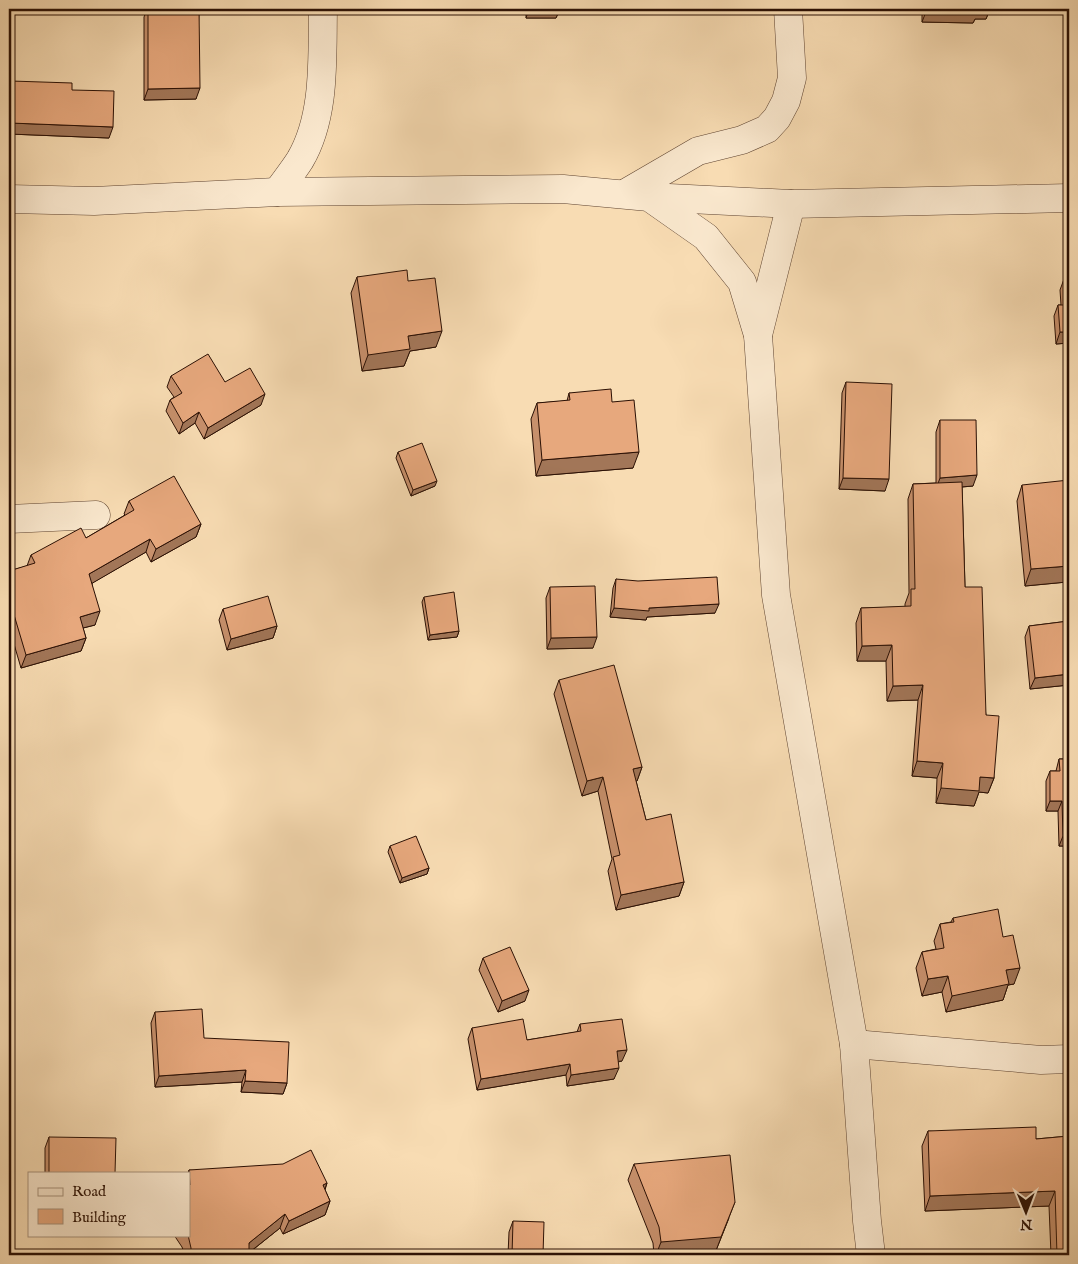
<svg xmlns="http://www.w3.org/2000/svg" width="1078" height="1264" font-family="'IM FELL English',serif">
  <rect width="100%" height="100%" fill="#f8dcb3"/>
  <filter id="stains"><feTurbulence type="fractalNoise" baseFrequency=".004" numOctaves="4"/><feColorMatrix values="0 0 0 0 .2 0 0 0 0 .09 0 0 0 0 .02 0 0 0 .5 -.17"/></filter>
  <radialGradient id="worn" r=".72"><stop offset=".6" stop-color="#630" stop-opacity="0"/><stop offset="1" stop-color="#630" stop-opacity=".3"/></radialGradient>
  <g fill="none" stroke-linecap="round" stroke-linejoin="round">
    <defs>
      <g id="minor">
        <path d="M 277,192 C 285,181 293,171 300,160 C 326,116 322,58 323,9"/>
        <path d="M 624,194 L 698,151 L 742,140 L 767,129 L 777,118 L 786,101 L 792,78 L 788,9"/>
        <path d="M 649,197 L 791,204 L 1069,198"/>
        <path d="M 9,199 L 94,201 L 277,192 L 563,189 L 649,197 L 706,237 L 742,282 L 758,335 L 776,595 L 854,1044 L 867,1221 L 871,1255"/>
        <path d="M 758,335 L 791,204"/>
        <path d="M 9,519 L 96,515"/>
        <path d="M 854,1044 L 1041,1060 L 1069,1059"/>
      </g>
    </defs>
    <use href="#minor" stroke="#5e4330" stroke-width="29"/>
    <use href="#minor" stroke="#fae8ce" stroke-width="28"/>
  </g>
  <g fill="#c7906c" stroke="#2b1004">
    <path d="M 147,9 L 199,9 L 196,99 L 144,100 L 144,17 Z"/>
    <path d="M 526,9 L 560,9 L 556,18 L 526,18 Z"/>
    <path d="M 922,9 L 990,9 L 986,19 L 975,19 L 973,23 L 922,22 Z"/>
    <path d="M 11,81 L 72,90 L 109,138 L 9,134 L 9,88 Z"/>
    <path d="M 357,277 L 408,281 L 436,347 L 410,351 L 404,366 L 362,371 L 351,293 Z"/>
    <path d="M 1064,279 L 1069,343 L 1056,344 L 1054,316 L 1058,305 L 1061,305 L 1060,290 Z"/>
    <path d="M 171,376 L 225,382 L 261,405 L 204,439 L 195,423 L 179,434 L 166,411 L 170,400 L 174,397 L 167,387 Z"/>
    <path d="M 846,382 L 885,491 L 839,489 L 842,393 Z"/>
    <path d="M 569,393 L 612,402 L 633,468 L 536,476 L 531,419 L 537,403 L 567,401 Z"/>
    <path d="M 940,420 L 973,486 L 962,487 L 965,587 L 986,715 L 994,778 L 988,793 L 979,792 L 974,806 L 936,803 L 937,778 L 912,776 L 918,700 L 887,701 L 886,661 L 857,661 L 856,623 L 861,608 L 905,607 L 905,604 L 909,593 L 908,499 L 913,484 L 936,483 L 936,432 Z"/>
    <path d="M 398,452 L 435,486 L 411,496 L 396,458 Z"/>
    <path d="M 1022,485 L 1067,582 L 1025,586 L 1017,501 Z"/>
    <path d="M 129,501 L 201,524 L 196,537 L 151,562 L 146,552 L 92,583 L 95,625 L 83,628 L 86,638 L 81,651 L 21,668 L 9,627 L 9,571 L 27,566 L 31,555 L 86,538 L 125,515 L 124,514 Z"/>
    <path d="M 616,579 L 715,613 L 647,617 L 646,620 L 610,617 L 613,588 Z"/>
    <path d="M 550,587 L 593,648 L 547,649 L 546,598 Z"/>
    <path d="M 424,597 L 459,631 L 457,637 L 428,640 L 422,602 Z"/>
    <path d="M 223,609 L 277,626 L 273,638 L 227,650 L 219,620 Z"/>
    <path d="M 1069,621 L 1069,685 L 1030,689 L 1025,637 L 1029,626 Z"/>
    <path d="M 559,680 L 642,767 L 637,781 L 636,781 L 646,820 L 684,882 L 679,896 L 616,910 L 608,871 L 612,859 L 598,791 L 582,796 L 554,694 Z"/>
    <path d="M 1059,759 L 1069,759 L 1069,856 L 1068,846 L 1059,846 L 1058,811 L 1046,811 L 1046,781 L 1050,771 L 1056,771 Z"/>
    <path d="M 390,846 L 429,868 L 427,874 L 400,883 L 388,852 Z"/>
    <path d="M 953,918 L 1003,937 L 1014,984 L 1008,985 L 1003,1000 L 946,1012 L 942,992 L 922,996 L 916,968 L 922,952 L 936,949 L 934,941 L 940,924 L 951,922 Z"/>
    <path d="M 483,958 L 525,1001 L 498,1012 L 479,970 Z"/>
    <path d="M 155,1012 L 287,1083 L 283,1094 L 241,1092 L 242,1082 L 155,1087 L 151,1023 Z"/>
    <path d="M 580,1024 L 622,1061 L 618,1062 L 614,1079 L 567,1086 L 566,1075 L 477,1090 L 468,1039 L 472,1028 L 527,1040 L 577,1032 Z"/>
    <path d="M 928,1131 L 1036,1139 L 1069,1136 L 1069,1255 L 1051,1255 L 1049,1206 L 925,1211 L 922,1146 Z"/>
    <path d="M 49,1137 L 115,1173 L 45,1173 L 45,1148 Z"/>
    <path d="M 634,1164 L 729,1218 L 715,1253 L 686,1255 L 654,1255 L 653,1243 L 628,1180 Z"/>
    <path d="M 189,1170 L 327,1183 L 325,1190 L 330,1201 L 325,1215 L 283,1234 L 280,1228 L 249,1253 L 249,1255 L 185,1255 L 182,1247 L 174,1235 L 189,1235 L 188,1173 Z"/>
    <path d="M 513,1221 L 543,1255 L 508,1255 L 509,1232 Z"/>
  </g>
  <g fill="#a27658" stroke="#2b1004">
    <path d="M 357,9 L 416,9 L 414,14 L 356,12 Z"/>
    <path d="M 529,9 L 560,9 L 556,18 L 526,18 Z"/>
    <path d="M 927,9 L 990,9 L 986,19 L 975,19 L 973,23 L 922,22 Z"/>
    <path d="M 200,88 L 196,99 L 144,100 L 148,89 Z"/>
    <path d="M 10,123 L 113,127 L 109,138 L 9,134 L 9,128 Z"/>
    <path d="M 442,331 L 436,347 L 410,351 L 404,366 L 362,371 L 368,355 L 408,336 Z"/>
    <path d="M 1060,332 L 1069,332 L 1069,343 L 1056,344 Z"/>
    <path d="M 265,394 L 261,405 L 204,439 L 208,428 Z"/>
    <path d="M 199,412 L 195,423 L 179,434 L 183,423 Z"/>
    <path d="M 639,452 L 633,468 L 536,476 L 542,460 Z"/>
    <path d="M 977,475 L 973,486 L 936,489 L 940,478 Z"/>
    <path d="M 843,478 L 889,479 L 885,491 L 839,489 Z"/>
    <path d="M 437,481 L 435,486 L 411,496 L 413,490 Z"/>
    <path d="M 201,524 L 196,537 L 151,562 L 156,549 Z"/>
    <path d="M 150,539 L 146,552 L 84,588 L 89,574 Z"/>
    <path d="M 1069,566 L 1069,575 L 1067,582 L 1025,586 L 1031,569 Z"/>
    <path d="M 719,604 L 715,613 L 647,617 L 646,620 L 610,617 L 614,608 L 649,608 Z"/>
    <path d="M 100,611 L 95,625 L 75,630 L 80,617 Z"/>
    <path d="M 277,626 L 273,638 L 227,650 L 231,639 Z"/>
    <path d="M 459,631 L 457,637 L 428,640 L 430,635 Z"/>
    <path d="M 597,637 L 593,648 L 547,649 L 551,638 Z"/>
    <path d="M 86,638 L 81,651 L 21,668 L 26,655 Z"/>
    <path d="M 892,645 L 886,661 L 857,661 L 862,646 Z"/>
    <path d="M 1069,674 L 1069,685 L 1030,689 L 1035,678 Z"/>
    <path d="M 923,685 L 918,700 L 887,701 L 893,686 Z"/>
    <path d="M 917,761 L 943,763 L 937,778 L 912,776 Z"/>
    <path d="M 642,767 L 637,781 L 628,783 L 633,769 Z"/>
    <path d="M 603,777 L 598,791 L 582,796 L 587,781 Z"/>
    <path d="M 980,777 L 994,778 L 988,793 L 979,792 L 974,806 L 936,803 L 941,788 Z"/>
    <path d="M 1050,801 L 1062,801 L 1058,811 L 1046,811 Z"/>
    <path d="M 1063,836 L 1069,836 L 1069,843 L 1068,846 L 1059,846 Z"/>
    <path d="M 429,868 L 427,874 L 400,883 L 402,878 Z"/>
    <path d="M 684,882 L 679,896 L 616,910 L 621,895 Z"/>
    <path d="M 1020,968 L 1014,984 L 1008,985 L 1003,1000 L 946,1012 L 952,996 L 1006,970 Z"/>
    <path d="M 948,976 L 942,992 L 922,996 L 928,979 Z"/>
    <path d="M 529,990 L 525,1001 L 498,1012 L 502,1001 Z"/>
    <path d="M 627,1050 L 622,1061 L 613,1062 L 617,1051 Z"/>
    <path d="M 570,1064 L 566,1075 L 477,1090 L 481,1079 Z"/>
    <path d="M 619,1068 L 614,1079 L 567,1086 L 571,1075 Z"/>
    <path d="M 246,1070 L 242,1082 L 155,1087 L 159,1076 Z"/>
    <path d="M 245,1081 L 287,1083 L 283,1094 L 241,1092 Z"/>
    <path d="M 327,1183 L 322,1197 L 323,1185 Z"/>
    <path d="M 1055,1191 L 1049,1206 L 925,1211 L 930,1196 Z"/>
    <path d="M 330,1201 L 325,1215 L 283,1234 L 289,1221 Z"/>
    <path d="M 735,1202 L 715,1253 L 686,1255 L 656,1255 L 661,1242 Z"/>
    <path d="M 285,1214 L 280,1228 L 246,1255 L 249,1243 Z"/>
  </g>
  <g fill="#e7a87d" stroke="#2b1004">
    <path d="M 148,9 L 199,9 L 200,88 L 148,89 Z"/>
    <path d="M 11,81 L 72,83 L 72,90 L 114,91 L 113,127 L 10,123 Z"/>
    <path d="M 407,270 L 408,281 L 435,278 L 442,331 L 408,336 L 410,349 L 368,355 L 357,277 Z"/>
    <path d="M 1064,279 L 1069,279 L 1069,332 L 1060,332 L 1058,305 L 1066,305 Z"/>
    <path d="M 208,354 L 225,382 L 250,368 L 265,394 L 208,428 L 199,412 L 183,423 L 170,400 L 182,393 L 171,376 Z"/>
    <path d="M 846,382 L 892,384 L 889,479 L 843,478 Z"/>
    <path d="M 611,389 L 612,402 L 634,400 L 639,452 L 542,460 L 537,403 L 570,400 L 569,393 Z"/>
    <path d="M 940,420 L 976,420 L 977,475 L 940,478 Z"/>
    <path d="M 422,443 L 437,481 L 413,490 L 398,452 Z"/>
    <path d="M 174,476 L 201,524 L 156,549 L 150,539 L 89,574 L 100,611 L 80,617 L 86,638 L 26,655 L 9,598 L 9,571 L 35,563 L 31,555 L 81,528 L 86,538 L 134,510 L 129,501 Z"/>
    <path d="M 1069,480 L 1069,566 L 1031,569 L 1022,485 Z"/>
    <path d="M 962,482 L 965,587 L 982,587 L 986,715 L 999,716 L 994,778 L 980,777 L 979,791 L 941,788 L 943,763 L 917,761 L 923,685 L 893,686 L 892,645 L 862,646 L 861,608 L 911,606 L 911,589 L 915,589 L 913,484 Z"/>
    <path d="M 717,577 L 719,604 L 649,608 L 649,611 L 614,608 L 616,579 L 638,581 Z"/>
    <path d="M 595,586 L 597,637 L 551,638 L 550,587 Z"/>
    <path d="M 454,592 L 459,631 L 430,635 L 424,597 Z"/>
    <path d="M 268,596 L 277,626 L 231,639 L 223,609 Z"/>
    <path d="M 1069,621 L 1069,674 L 1035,678 L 1029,626 Z"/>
    <path d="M 614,665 L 642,767 L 633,769 L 646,820 L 671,814 L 684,882 L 621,895 L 613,857 L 620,855 L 603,777 L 587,781 L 559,680 Z"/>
    <path d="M 1059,759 L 1069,759 L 1069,836 L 1063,836 L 1062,801 L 1050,801 L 1050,771 L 1060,771 Z"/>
    <path d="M 416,836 L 429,868 L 402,878 L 390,846 Z"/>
    <path d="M 998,909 L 1003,937 L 1013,935 L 1020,968 L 1006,970 L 1009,984 L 952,996 L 948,976 L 928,979 L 922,952 L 944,948 L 940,924 L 954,922 L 953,918 Z"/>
    <path d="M 510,947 L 529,990 L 502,1001 L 483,958 Z"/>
    <path d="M 202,1009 L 204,1038 L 289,1042 L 287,1083 L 245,1081 L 246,1070 L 159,1076 L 155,1012 Z"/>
    <path d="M 523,1019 L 527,1040 L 581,1031 L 580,1024 L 622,1019 L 627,1050 L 617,1051 L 619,1068 L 571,1075 L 570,1064 L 481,1079 L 472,1028 Z"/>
    <path d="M 1036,1127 L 1036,1139 L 1069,1136 L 1069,1255 L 1057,1255 L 1055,1191 L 930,1196 L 928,1131 Z"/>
    <path d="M 49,1137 L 116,1138 L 115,1173 L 49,1173 Z"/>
    <path d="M 311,1150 L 327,1183 L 323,1185 L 330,1201 L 289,1221 L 285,1214 L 249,1243 L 249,1255 L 191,1255 L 191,1248 L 188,1235 L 189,1235 L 189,1185 L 190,1185 L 189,1170 L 283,1164 Z"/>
    <path d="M 730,1155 L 735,1202 L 721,1237 L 661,1242 L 659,1227 L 634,1164 Z"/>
    <path d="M 513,1221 L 544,1222 L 543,1255 L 512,1255 Z"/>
  </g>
  <rect width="1078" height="1264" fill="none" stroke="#f8dcb3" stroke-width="30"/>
  <rect x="10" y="10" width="1058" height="1244" fill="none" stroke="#2b1004" stroke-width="2.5"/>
  <rect x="15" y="15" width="1048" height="1234" fill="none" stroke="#2b1004"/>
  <rect x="28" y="1172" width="162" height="65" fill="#fae8ce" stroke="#a7927d"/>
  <rect x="38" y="1188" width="25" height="8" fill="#fae8ce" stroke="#a7927d"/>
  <text x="72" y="1196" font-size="15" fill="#2b1004">Road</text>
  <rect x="38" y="1209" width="25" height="15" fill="#e7a87d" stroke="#a7927d"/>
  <text x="72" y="1222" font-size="15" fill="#2b1004">Building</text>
  <g transform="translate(1026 1212) rotate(179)" stroke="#fae8ce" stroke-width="4" paint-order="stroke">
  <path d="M0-4L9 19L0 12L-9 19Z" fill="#2b1004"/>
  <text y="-8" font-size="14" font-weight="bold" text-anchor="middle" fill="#2b1004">N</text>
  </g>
  <rect width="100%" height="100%" filter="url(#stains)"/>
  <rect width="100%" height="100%" fill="url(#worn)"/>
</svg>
